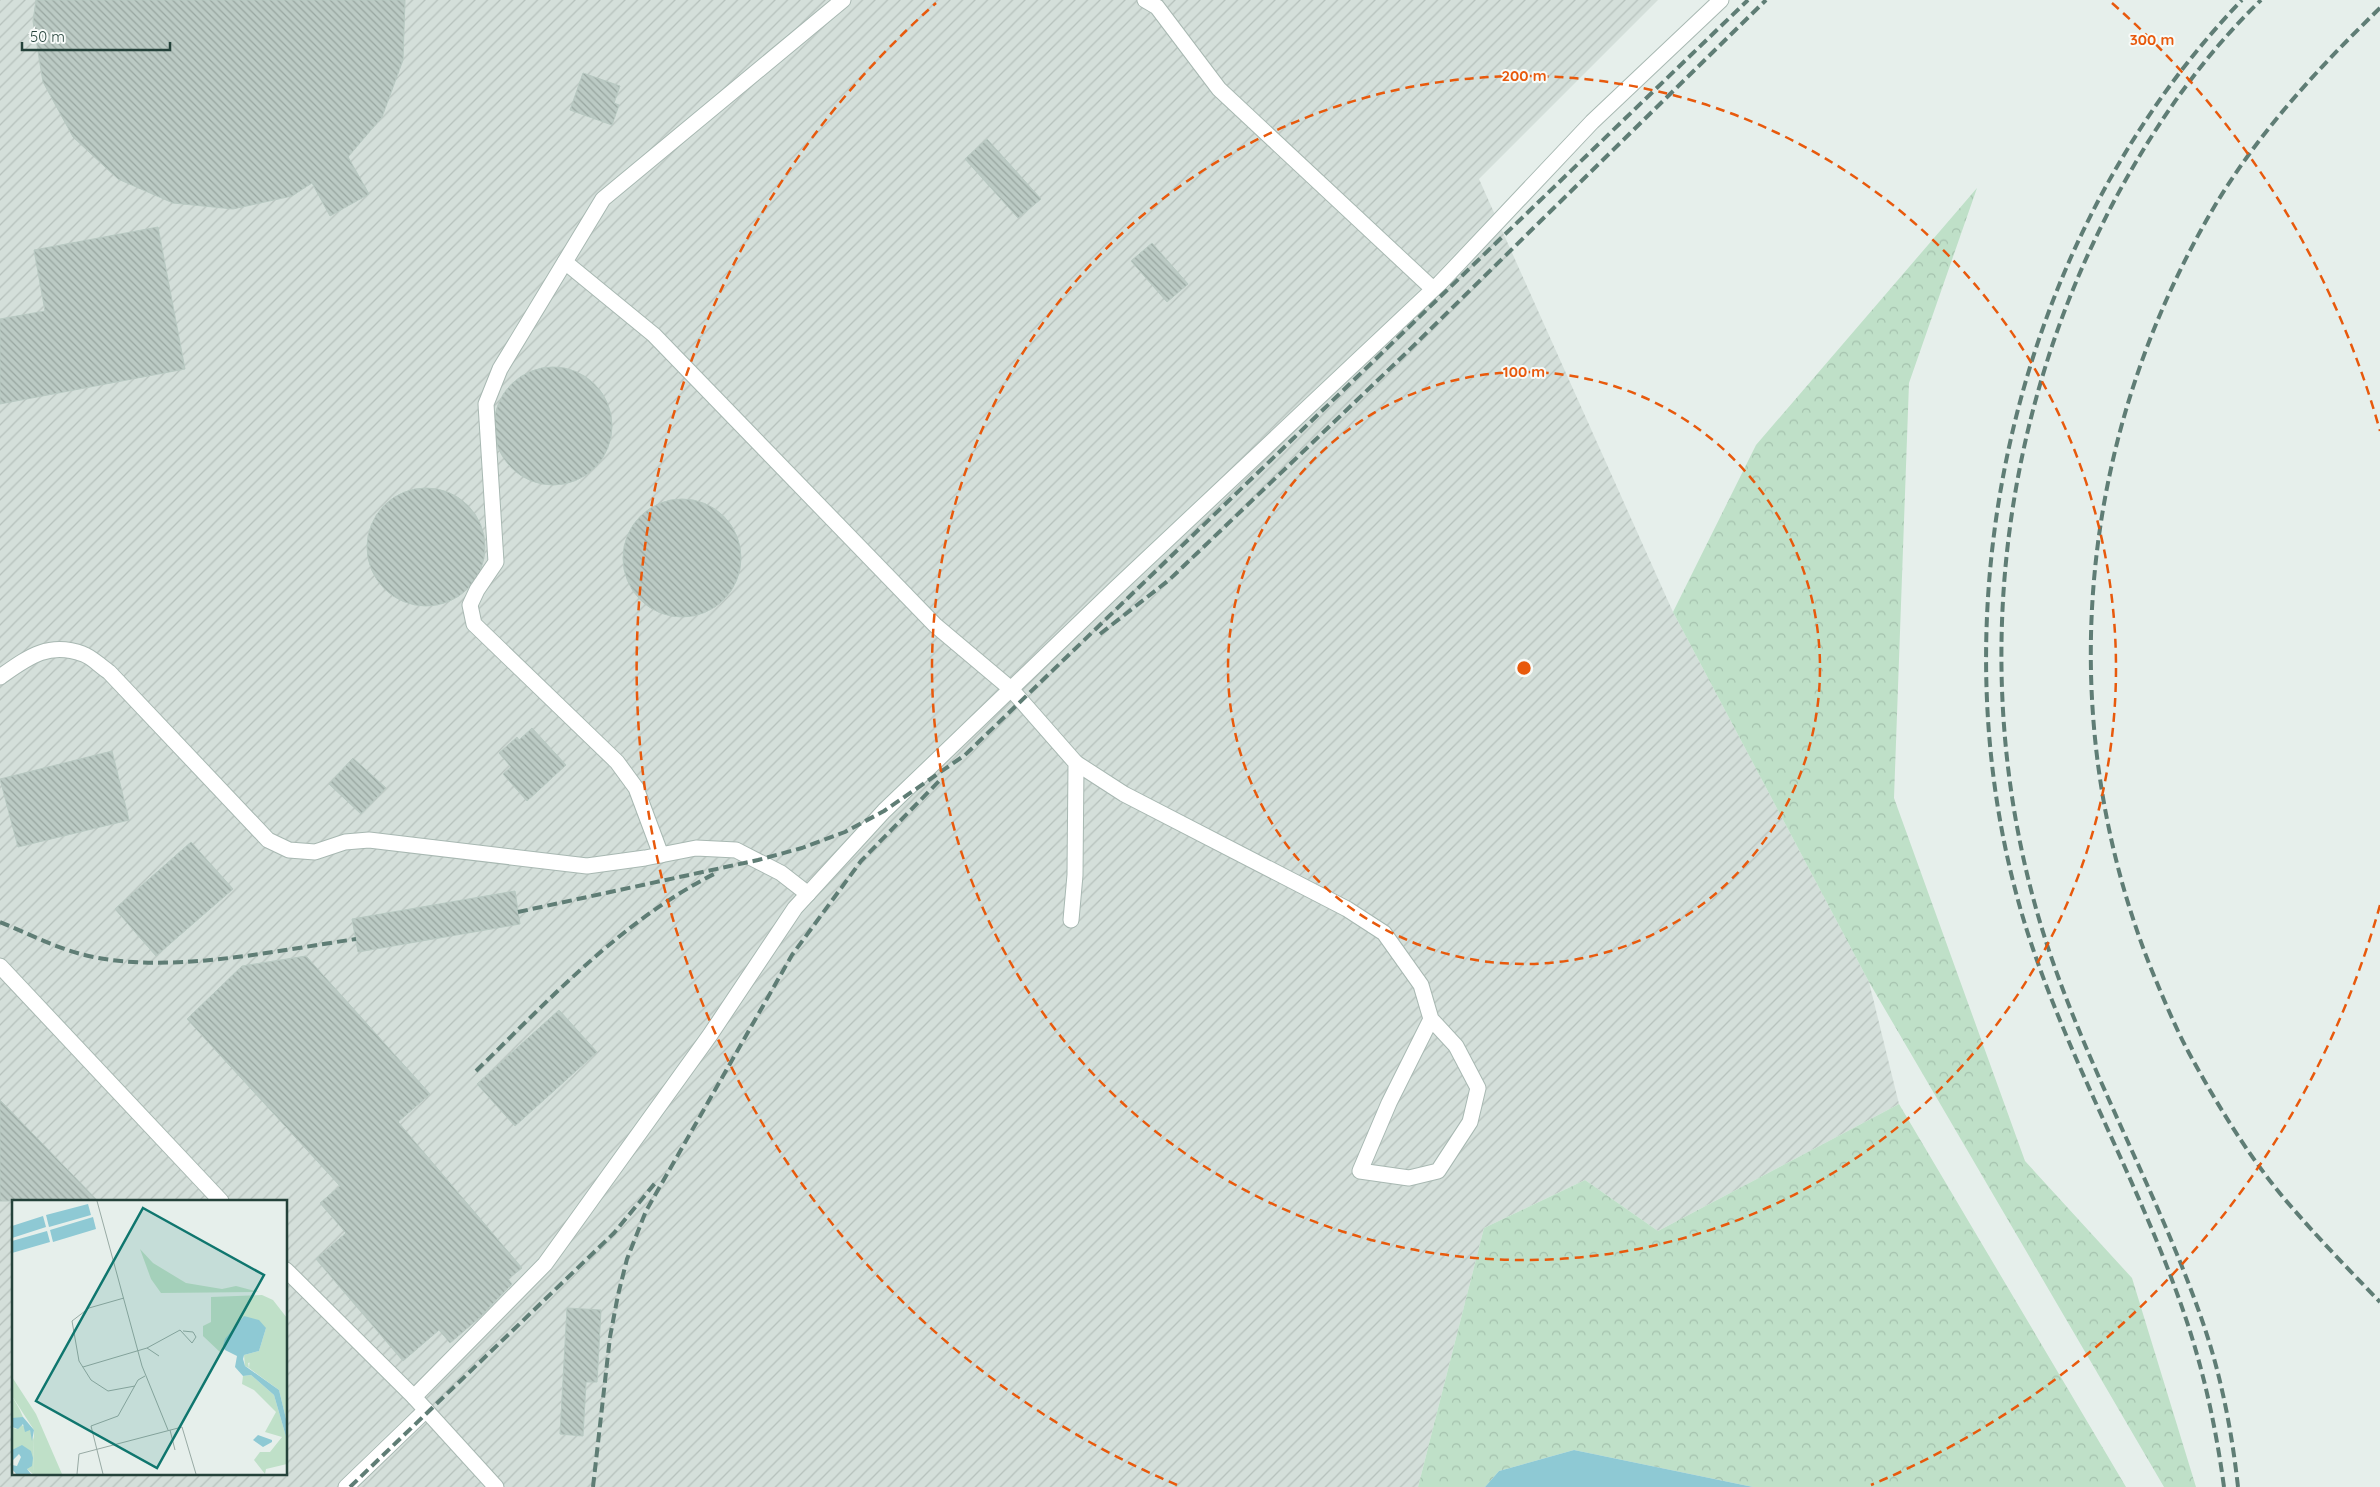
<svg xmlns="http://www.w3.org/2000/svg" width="2380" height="1487" font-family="Quicksand,sans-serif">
  <defs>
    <pattern id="industrial-furrows" width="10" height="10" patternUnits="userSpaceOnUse" patternTransform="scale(1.25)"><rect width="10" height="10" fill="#d4dfda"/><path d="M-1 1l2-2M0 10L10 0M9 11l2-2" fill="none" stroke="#b6c1bc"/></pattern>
    <pattern id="forest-crowns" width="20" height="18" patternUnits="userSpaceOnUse" patternTransform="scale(1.25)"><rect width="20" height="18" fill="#bfe0c8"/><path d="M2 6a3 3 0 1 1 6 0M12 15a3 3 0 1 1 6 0" fill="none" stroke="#a4c1ad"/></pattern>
    <pattern id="building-back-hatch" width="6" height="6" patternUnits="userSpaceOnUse" patternTransform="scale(1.25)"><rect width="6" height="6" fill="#bbcac4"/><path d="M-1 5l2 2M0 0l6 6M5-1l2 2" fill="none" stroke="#98a6a0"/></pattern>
  </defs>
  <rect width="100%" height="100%" fill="#e6efeb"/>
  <path fill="url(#industrial-furrows)" fill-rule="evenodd" d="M 0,0 L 1658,0 L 1479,179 L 1673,612 L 1869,982 L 1899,1104 L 1658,1231 L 1585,1180 L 1484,1228 L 1418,1487 L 0,1487 ZM 14,1201 L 286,1201 L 286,1473 L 14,1473 Z"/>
  <g fill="url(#forest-crowns)">
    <path d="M 1977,188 L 1909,383 L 1894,798 L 2025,1161 L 2132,1278 L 2196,1487 L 2164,1487 L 1869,982 L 1673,612 L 1756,445 Z"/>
    <path d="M 1899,1104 L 2126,1487 L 1753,1487 L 1574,1450 L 1499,1471 L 1485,1487 L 1418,1487 L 1484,1228 L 1585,1180 L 1658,1231 Z"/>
  </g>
  <path fill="#8ec9d4" d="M 1574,1450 L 1753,1487 L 1485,1487 L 1499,1471 Z"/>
  <g fill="url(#building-back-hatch)" stroke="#b8c9c2">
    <path d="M 36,0 L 405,0 L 403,60 L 382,117 L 348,157 L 369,194 L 330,216 L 312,183 L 292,196 L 233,209 L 173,203 L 118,179 L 73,137 L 43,82 L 33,21 Z"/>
    <path d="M 583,73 L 620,86 L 614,103 L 619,105 L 612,125 L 570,110 Z"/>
    <path d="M 987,139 L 1041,199 L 1018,218 L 965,159 Z"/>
    <path d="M 158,227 L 185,369 L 0,404 L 0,319 L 45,311 L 34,250 Z"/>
    <path d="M 1152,243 L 1188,284 L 1167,302 L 1131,261 Z"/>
    <circle cx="553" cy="426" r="59"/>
    <circle cx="426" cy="547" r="59"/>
    <circle cx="682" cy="558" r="59"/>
    <path d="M 532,728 L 566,765 L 527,801 L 503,774 L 511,767 L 499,753 L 517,737 L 519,740 Z"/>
    <path d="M 112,751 L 129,820 L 18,847 L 0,779 Z"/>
    <path d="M 353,758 L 386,788 L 361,814 L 329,784 Z"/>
    <path d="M 191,842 L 233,889 L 156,956 L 115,909 Z"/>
    <path d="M 515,891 L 520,924 L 358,952 L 352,919 Z"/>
    <path d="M 306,956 L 430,1094 L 398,1122 L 522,1268 L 508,1279 L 512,1284 L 479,1318 L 450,1343 L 439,1330 L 403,1361 L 316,1259 L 346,1233 L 320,1203 L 340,1186 L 187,1019 L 242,966 Z"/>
    <path d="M 559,1010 L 597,1052 L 515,1126 L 477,1084 Z"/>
    <path d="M 0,1100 L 98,1201 L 0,1201 Z"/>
    <path d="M 567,1308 L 601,1310 L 597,1382 L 586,1382 L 583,1436 L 560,1434 Z"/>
  </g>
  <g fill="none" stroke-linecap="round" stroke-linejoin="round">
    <defs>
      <g id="minor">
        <path d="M 1145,0 L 1157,7 L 1219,89 L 1433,289"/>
        <path d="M 565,262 L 654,335 L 935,625 L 1011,689 L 1076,763 L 1075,875 L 1071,920"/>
        <path d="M 0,677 C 27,658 48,641 83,654 C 92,657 101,667 109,672 L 268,840 L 289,850 L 315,852 L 345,842 L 369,840 L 587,866 L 645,858 L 696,848 L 736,850 L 781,873 L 808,894"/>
        <path d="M 1076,763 L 1124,794 L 1347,909 L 1384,933 L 1421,985 L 1431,1019 L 1389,1103 L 1360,1171 L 1409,1178 L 1438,1171 L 1470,1122 L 1478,1088 L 1456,1046 L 1431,1019"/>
        <path d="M 661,855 L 636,788 L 617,762 L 474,624 L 470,605 L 477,590 L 496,562 L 486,404 L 500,369 L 603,199 L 843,0"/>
        <path d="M 0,966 L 221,1201"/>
        <path d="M 286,1270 L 414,1397 L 496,1487"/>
        <path d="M 414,1397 L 545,1264 L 710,1035 L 795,908 L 884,811 L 1115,589 L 1440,283 L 1592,122 L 1721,0"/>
        <path d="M 346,1487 L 426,1410"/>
      </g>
    </defs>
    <use href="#minor" stroke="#a8b8b2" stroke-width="17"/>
    <use href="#minor" stroke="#fff" stroke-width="15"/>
    <g stroke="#5f7d75" stroke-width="4" stroke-dasharray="10 5" stroke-linecap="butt">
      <path d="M 2380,8 C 2311,75 2247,145 2201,230 C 2076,457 2055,724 2150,966 C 2162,995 2174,1025 2189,1053 C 2219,1108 2253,1164 2295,1211 C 2322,1242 2351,1272 2380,1302"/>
      <path d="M 1100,634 L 1169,580 L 1403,356 L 1766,0"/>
      <path d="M 518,912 L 758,860 L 802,848 L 845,832 L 884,811 L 965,755 L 1748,0"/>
      <path d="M 0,922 C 27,933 54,947 81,954 C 162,976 273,951 356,939"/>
      <path d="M 476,1071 C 550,999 622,920 716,873"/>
      <path d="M 350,1487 L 614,1233 L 656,1182"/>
      <path d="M 593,1487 L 610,1337 L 618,1295 L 627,1259 L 646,1211 L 792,955 L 861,861 L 942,778"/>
      <path d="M 2224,1487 C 2216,1428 2204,1372 2185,1316 C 2142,1189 2075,1073 2032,946 C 1925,629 2009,242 2242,0"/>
      <path d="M 2238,1487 C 2232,1432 2221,1375 2203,1323 C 2161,1201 2098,1089 2055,968 C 1966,719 1990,440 2111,207 C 2150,132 2200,59 2261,0"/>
    </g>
  </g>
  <g fill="none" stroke="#e8590c" stroke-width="2.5" stroke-dasharray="9 6">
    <circle cx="1524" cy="668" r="296"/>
    <circle cx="1524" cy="668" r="592"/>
    <path d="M2380 905A888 888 0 0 1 1871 1485M1177 1485A888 888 0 0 1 936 3M2112 3A888 888 0 0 1 2380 431"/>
  </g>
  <g transform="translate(12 1200)">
    <rect width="275" height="275" fill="#e6efeb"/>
    <path d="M 128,49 L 141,63 L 174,83 L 210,89 L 224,86 L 247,92 L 149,93 L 139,79 ZM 250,95 L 261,100 L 275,118 L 275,153 L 236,163 L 237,168 L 233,166 L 232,155 L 247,151 L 254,128 L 211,146 L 210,154 L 191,136 L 191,126 L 199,122 L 199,97 ZM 0,177 L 24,214 L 50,274 L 21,274 L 22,230 L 0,196 Z" fill="#bfe0c8"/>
    <path d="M 265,151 L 275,153 L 275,223 L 267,190 L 237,168 L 238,159 L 243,155 ZM 239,175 L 262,195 L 275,240 L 275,264 L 254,269 L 253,274 L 242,260 L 248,252 L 258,252 L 270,237 L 253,232 L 264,212 L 242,190 L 230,184 L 231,176 ZM 0,196 L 8,210 L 11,217 L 8,219 L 0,218 ZM 8,224 L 18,230 L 21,240 L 22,237 L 21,274 L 15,269 L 21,258 L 0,250 L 0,227 L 4,229 Z" fill="#bfe0c8"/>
    <path d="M 76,4 L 79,15 L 37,27 L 34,15 ZM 31,16 L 34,27 L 0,38 L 0,26 ZM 81,17 L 84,29 L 41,42 L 38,30 ZM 35,31 L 38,42 L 0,53 L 0,41 ZM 232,116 L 247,120 L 254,128 L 247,151 L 232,155 L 231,159 L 233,166 L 267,190 L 275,223 L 275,240 L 262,195 L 239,175 L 231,176 L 223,167 L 225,156 L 213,150 L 211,146 L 213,139 ZM 11,217 L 22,230 L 20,241 L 18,230 L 13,232 L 11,224 L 6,229 L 0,227 L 0,218 ZM 246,235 L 260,240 L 260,242 L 251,247 L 241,240 ZM 10,245 L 19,251 L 21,258 L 20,266 L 15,269 L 19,274 L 4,274 L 0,269 L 0,265 L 5,266 L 9,257 L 7,254 L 0,261 L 0,250 Z" fill="#8ec9d4"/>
    <path fill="none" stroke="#98aaa4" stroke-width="1" d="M 85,1 L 130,166 L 156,230M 112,98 L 77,108 L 60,121 L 67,161 L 79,180 L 96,191 L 123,186M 135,148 L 168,130 L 180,143 L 184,137 L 181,132 L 171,131M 71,167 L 135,148 L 147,156M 158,230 L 163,250M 65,274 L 67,254 L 170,227 L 184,274M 91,274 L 79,226 L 106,216 L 126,180 L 133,176"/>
    <path fill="#0f766e" fill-opacity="0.15" stroke="#0f766e" stroke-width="2.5" d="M 131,8 L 252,75 L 145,268 L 24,201 Z"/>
    <rect width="275" height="275" fill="none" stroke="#24423a" stroke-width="2.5"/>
  </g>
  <circle cx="1524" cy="668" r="8" fill="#e8590c" stroke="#f7fbf9" stroke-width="2.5"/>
  <g font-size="15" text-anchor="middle" font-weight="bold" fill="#e8590c" stroke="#f7fbf9" stroke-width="4" stroke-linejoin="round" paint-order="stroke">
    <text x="2152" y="45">300 m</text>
    <text x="1524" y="81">200 m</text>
    <text x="1524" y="377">100 m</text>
  </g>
  <path d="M22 42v8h148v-8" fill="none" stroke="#24423a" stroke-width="2.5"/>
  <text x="30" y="42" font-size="15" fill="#24423a" stroke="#f7fbf9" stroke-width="4" paint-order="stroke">50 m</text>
</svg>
